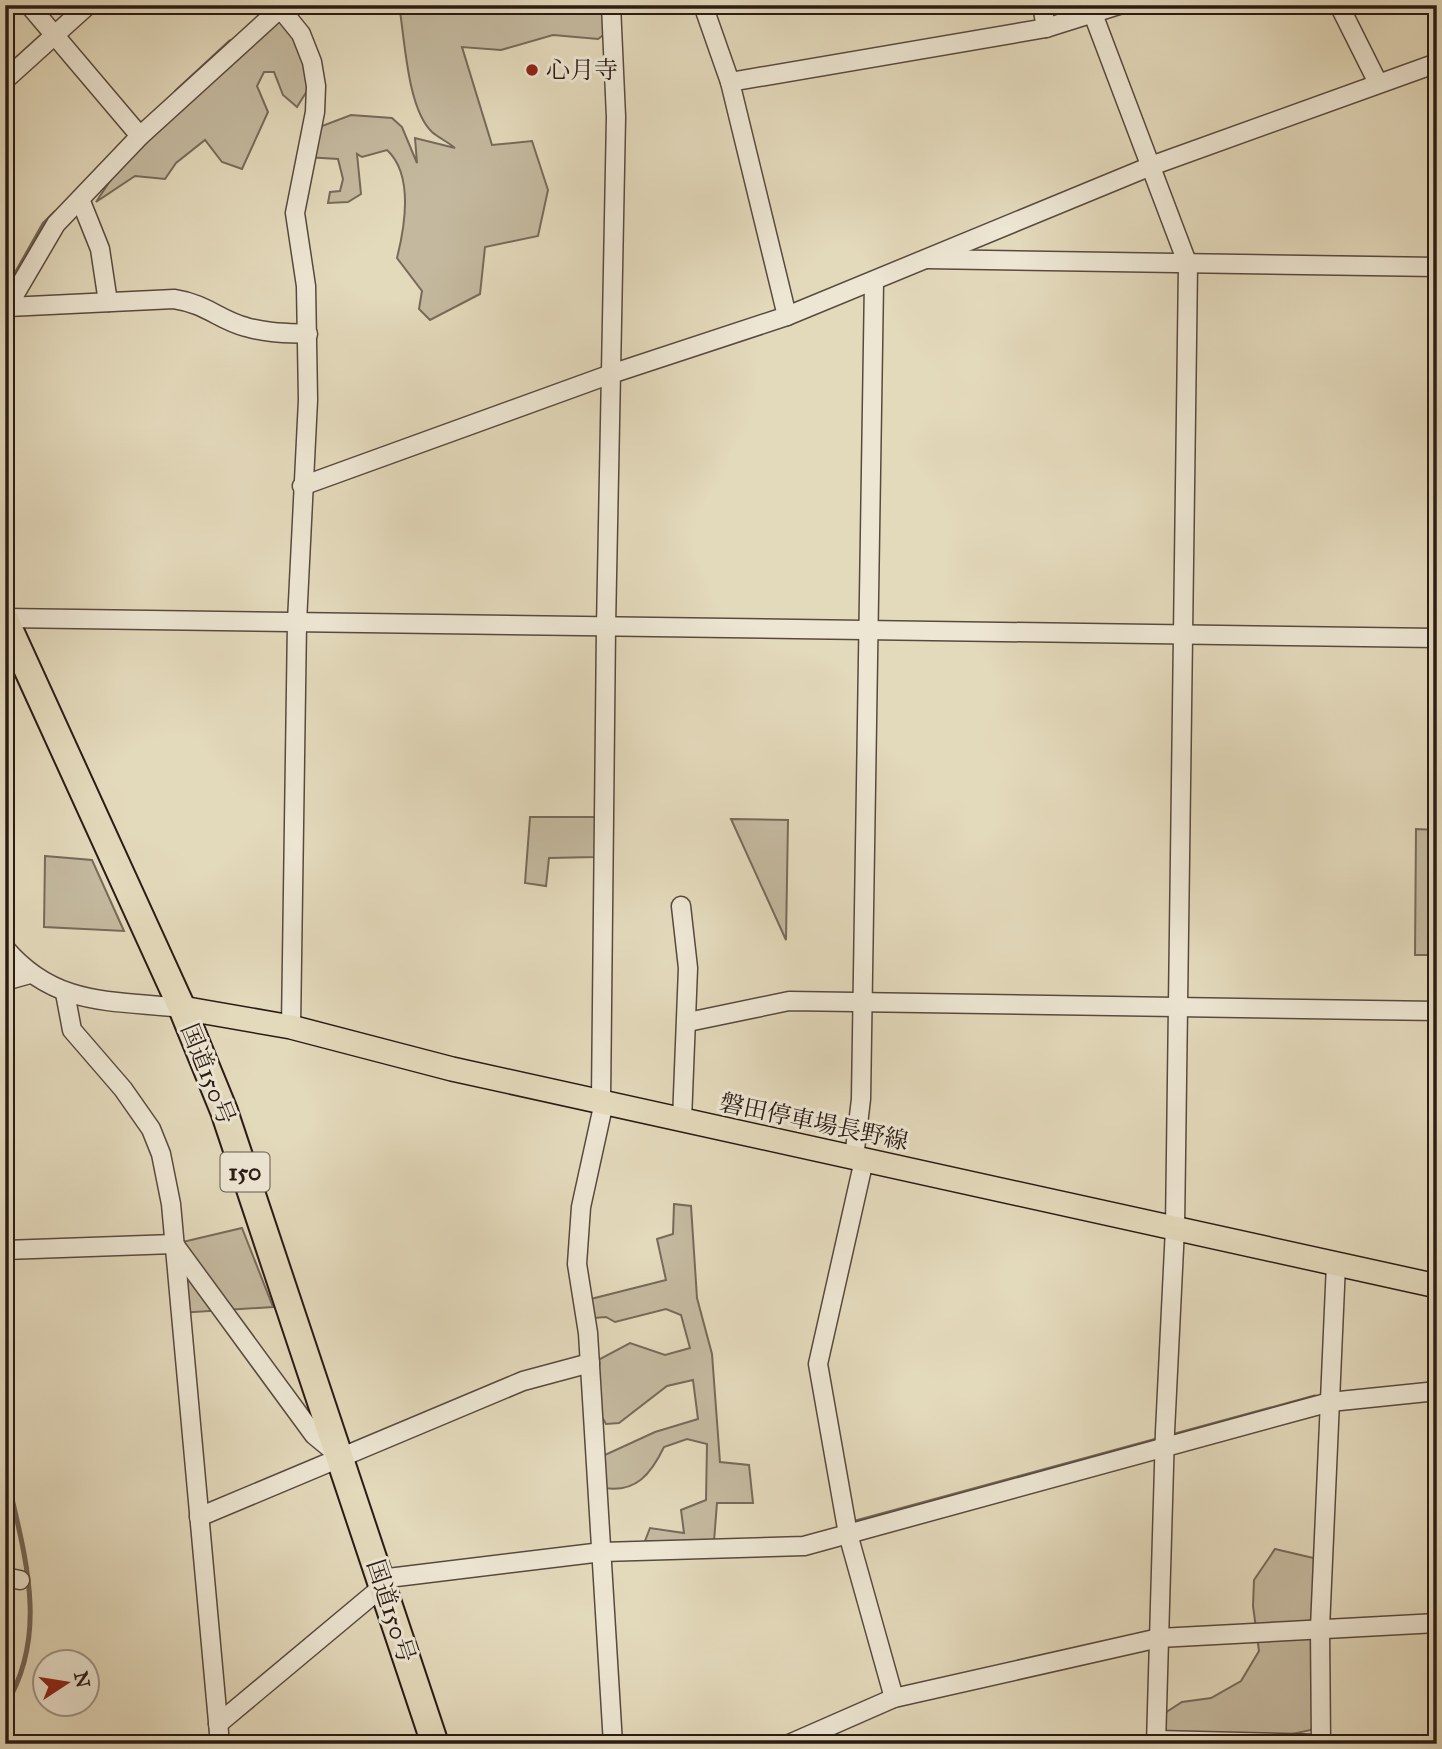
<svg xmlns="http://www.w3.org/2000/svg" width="1442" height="1749" font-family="'IM FELL Great Primer','Noto Serif JP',serif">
  <rect width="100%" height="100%" fill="#e3d9bb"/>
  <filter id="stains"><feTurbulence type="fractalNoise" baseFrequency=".00286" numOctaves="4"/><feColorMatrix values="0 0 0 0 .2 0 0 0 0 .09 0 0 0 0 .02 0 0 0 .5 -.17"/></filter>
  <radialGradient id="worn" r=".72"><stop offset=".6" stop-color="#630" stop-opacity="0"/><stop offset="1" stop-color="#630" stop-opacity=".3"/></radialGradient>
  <g fill="#c4b99f" stroke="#776a5a" stroke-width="2">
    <path d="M 399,5 L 627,5 L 613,28 L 598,39 L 553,35 L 501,50 L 462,47 L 492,145 L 532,141 L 548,190 L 538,236 L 485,247 L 480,294 L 430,320 L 419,309 L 422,291 L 397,258 C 405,226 414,175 387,150 L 362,157 L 357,154 L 361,194 L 348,202 L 328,203 L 330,192 L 340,191 L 343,179 L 338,159 L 306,157 L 322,126 L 351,115 L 392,118 L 402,127 L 417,163 L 415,138 L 455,148 C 448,142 439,138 432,132 C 407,108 405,39 399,5 Z"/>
    <path d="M 281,16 L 315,78 L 297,107 L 283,95 L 274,72 L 264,72 L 257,86 L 268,112 L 242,169 L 222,162 L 205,140 L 176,163 L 165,179 L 135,176 L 96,202 L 140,136 Z"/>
    <path d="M 530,817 L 595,817 L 595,857 L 549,858 L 546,886 L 525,883 Z"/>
    <path d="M 731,819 L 788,820 L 786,940 Z"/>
    <path d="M 1416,829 L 1437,830 L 1437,955 L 1415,955 Z"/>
    <path d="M 45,856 L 92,860 L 124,931 L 44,927 Z"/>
    <path d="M 674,1204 L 691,1206 L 697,1298 L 712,1354 L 720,1462 L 749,1465 L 753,1503 L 717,1503 L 714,1541 L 645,1541 L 650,1528 L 684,1533 L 681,1510 L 706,1500 L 707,1444 L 687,1439 L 664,1447 C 651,1474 636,1493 604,1488 L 596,1459 L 655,1432 L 698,1419 L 693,1380 L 667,1386 L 619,1423 L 606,1424 L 598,1410 L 598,1360 L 630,1343 L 665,1355 L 690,1348 L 681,1315 L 666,1309 L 615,1322 L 606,1317 L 594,1318 L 583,1301 L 666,1280 L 657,1239 L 673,1234 Z"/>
    <path d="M 242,1228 L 273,1307 L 179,1313 L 174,1244 Z"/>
    <path d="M 1275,1549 L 1322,1560 L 1320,1705 L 1311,1730 L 1255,1742 L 1156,1744 L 1157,1718 L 1182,1702 L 1211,1698 L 1241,1681 L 1259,1651 L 1253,1606 L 1254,1580 Z"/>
  </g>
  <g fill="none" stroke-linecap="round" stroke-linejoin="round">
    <g stroke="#736657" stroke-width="5">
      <path d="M 176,92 L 230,42"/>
      <path d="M 5,293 L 44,224 L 55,213"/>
      <path d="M 5,1468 C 22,1547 52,1631 5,1706"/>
      <path d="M 856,1522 L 1315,1397 L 1321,1400"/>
      <path d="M 774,1744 L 788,1738"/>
    </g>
    <defs>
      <g id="minor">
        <path d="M 29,5 L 140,136"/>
        <path d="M 703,5 L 730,82"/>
        <path d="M 1042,5 L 1046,28"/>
        <path d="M 1096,5 L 1093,14 L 1188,265 L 1175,1228 L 1165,1432 L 1156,1744"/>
        <path d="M 1339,5 L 1378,83"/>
        <path d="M 280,8 L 301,34 L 312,62 L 316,86 L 315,112 L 295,213 L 306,286 L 308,400 L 297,622 L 291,1027"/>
        <path d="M 5,80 L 88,5"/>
        <path d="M 80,199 L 100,249 L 108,302"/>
        <path d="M 927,259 L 1437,267"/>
        <path d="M 8,307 L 174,299 C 207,304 219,320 246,327 C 266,333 287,333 308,334"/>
        <path d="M 5,311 L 56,224 L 140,136 L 284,5"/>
        <path d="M 787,316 L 730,82 L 1046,28 L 1119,5"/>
        <path d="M 302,486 L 611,374 L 787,316 L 1151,166 L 1437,63"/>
        <path d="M 5,618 L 1437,638"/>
        <path d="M 681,906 L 688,968 L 682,1120"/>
        <path d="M 5,948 C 55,1007 111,1000 182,1008"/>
        <path d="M 5,981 L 30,974"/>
        <path d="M 65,993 L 72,1030 L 123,1089 L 151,1129 L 161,1154 L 171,1204 L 220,1744"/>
        <path d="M 688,1022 L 789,1001 L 1437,1011"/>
        <path d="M 601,1101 L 606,627 L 616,117 L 611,5"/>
        <path d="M 604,1102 L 581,1207 L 577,1264 L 588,1333 L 613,1744"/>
        <path d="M 854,1158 L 861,1099 L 874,282"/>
        <path d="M 864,1160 L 818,1364 L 848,1534 L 894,1698"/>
        <path d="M 5,1250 L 174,1244 L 314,1435 L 337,1454"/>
        <path d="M 199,1517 L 523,1381 L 590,1363"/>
        <path d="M 5,1577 L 20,1580"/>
        <path d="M 380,1579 L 602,1552 L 804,1546 L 1330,1402 L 1437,1391"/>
        <path d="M 218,1724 L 382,1587"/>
        <path d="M 1157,1740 L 1321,1744"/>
        <path d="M 789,1744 L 894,1698 L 1159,1638 L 1437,1623"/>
        <path d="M 1321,1744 L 1320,1628 L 1336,1264"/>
      </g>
      <path id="major" d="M 182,1008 L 291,1027 L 452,1069 L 1437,1286"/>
      <path id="highway" d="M 5,620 L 182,1008 L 224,1111 L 435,1744"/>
    </defs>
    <use href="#minor" stroke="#584a3f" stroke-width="21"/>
    <use href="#major" stroke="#2a1b16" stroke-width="26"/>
    <use href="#highway" stroke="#2a1b16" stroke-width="30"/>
    <use href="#minor" stroke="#ede6d3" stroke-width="18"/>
    <use href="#major" stroke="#e3d9bb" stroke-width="23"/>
    <use href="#highway" stroke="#e3d9bb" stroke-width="26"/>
  </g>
  <circle fill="#8f2418" stroke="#ede6d3" stroke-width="2.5" cx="532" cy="70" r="7"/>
  <g text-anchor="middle" stroke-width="6" stroke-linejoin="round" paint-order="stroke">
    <rect fill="#ede6d3" stroke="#64584f" stroke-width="2" x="220.5" y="1152.5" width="49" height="39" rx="5"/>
    <g font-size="23" font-weight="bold" fill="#2a1b16">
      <text x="245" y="1180">150</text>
    </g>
    <g font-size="24" fill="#2a1b16" stroke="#ede6d3" text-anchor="start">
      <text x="546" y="78">心月寺</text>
    </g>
    <g font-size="24" fill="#2a1b16" stroke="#ede6d3">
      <text transform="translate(208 1074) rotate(68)" y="8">国道150号</text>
      <text transform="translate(814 1122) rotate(12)" y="8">磐田停車場長野線</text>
      <text transform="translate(391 1611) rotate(72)" y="8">国道150号</text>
    </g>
  </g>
  <rect width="1442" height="1749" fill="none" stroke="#e3d9bb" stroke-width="28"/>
  <rect x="7" y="7" width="1428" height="1735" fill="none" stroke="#2a1b16" stroke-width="3.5"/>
  <rect x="14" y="14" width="1414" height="1721" fill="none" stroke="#2a1b16" stroke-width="2"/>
  <g transform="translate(66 1683) rotate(78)"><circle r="33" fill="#ede6d3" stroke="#9f9587" stroke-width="2"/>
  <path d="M0-5L12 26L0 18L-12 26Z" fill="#8f2418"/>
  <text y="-10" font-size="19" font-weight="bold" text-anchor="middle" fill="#2a1b16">N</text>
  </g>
  <rect width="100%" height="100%" filter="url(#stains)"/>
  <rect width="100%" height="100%" fill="url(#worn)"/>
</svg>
